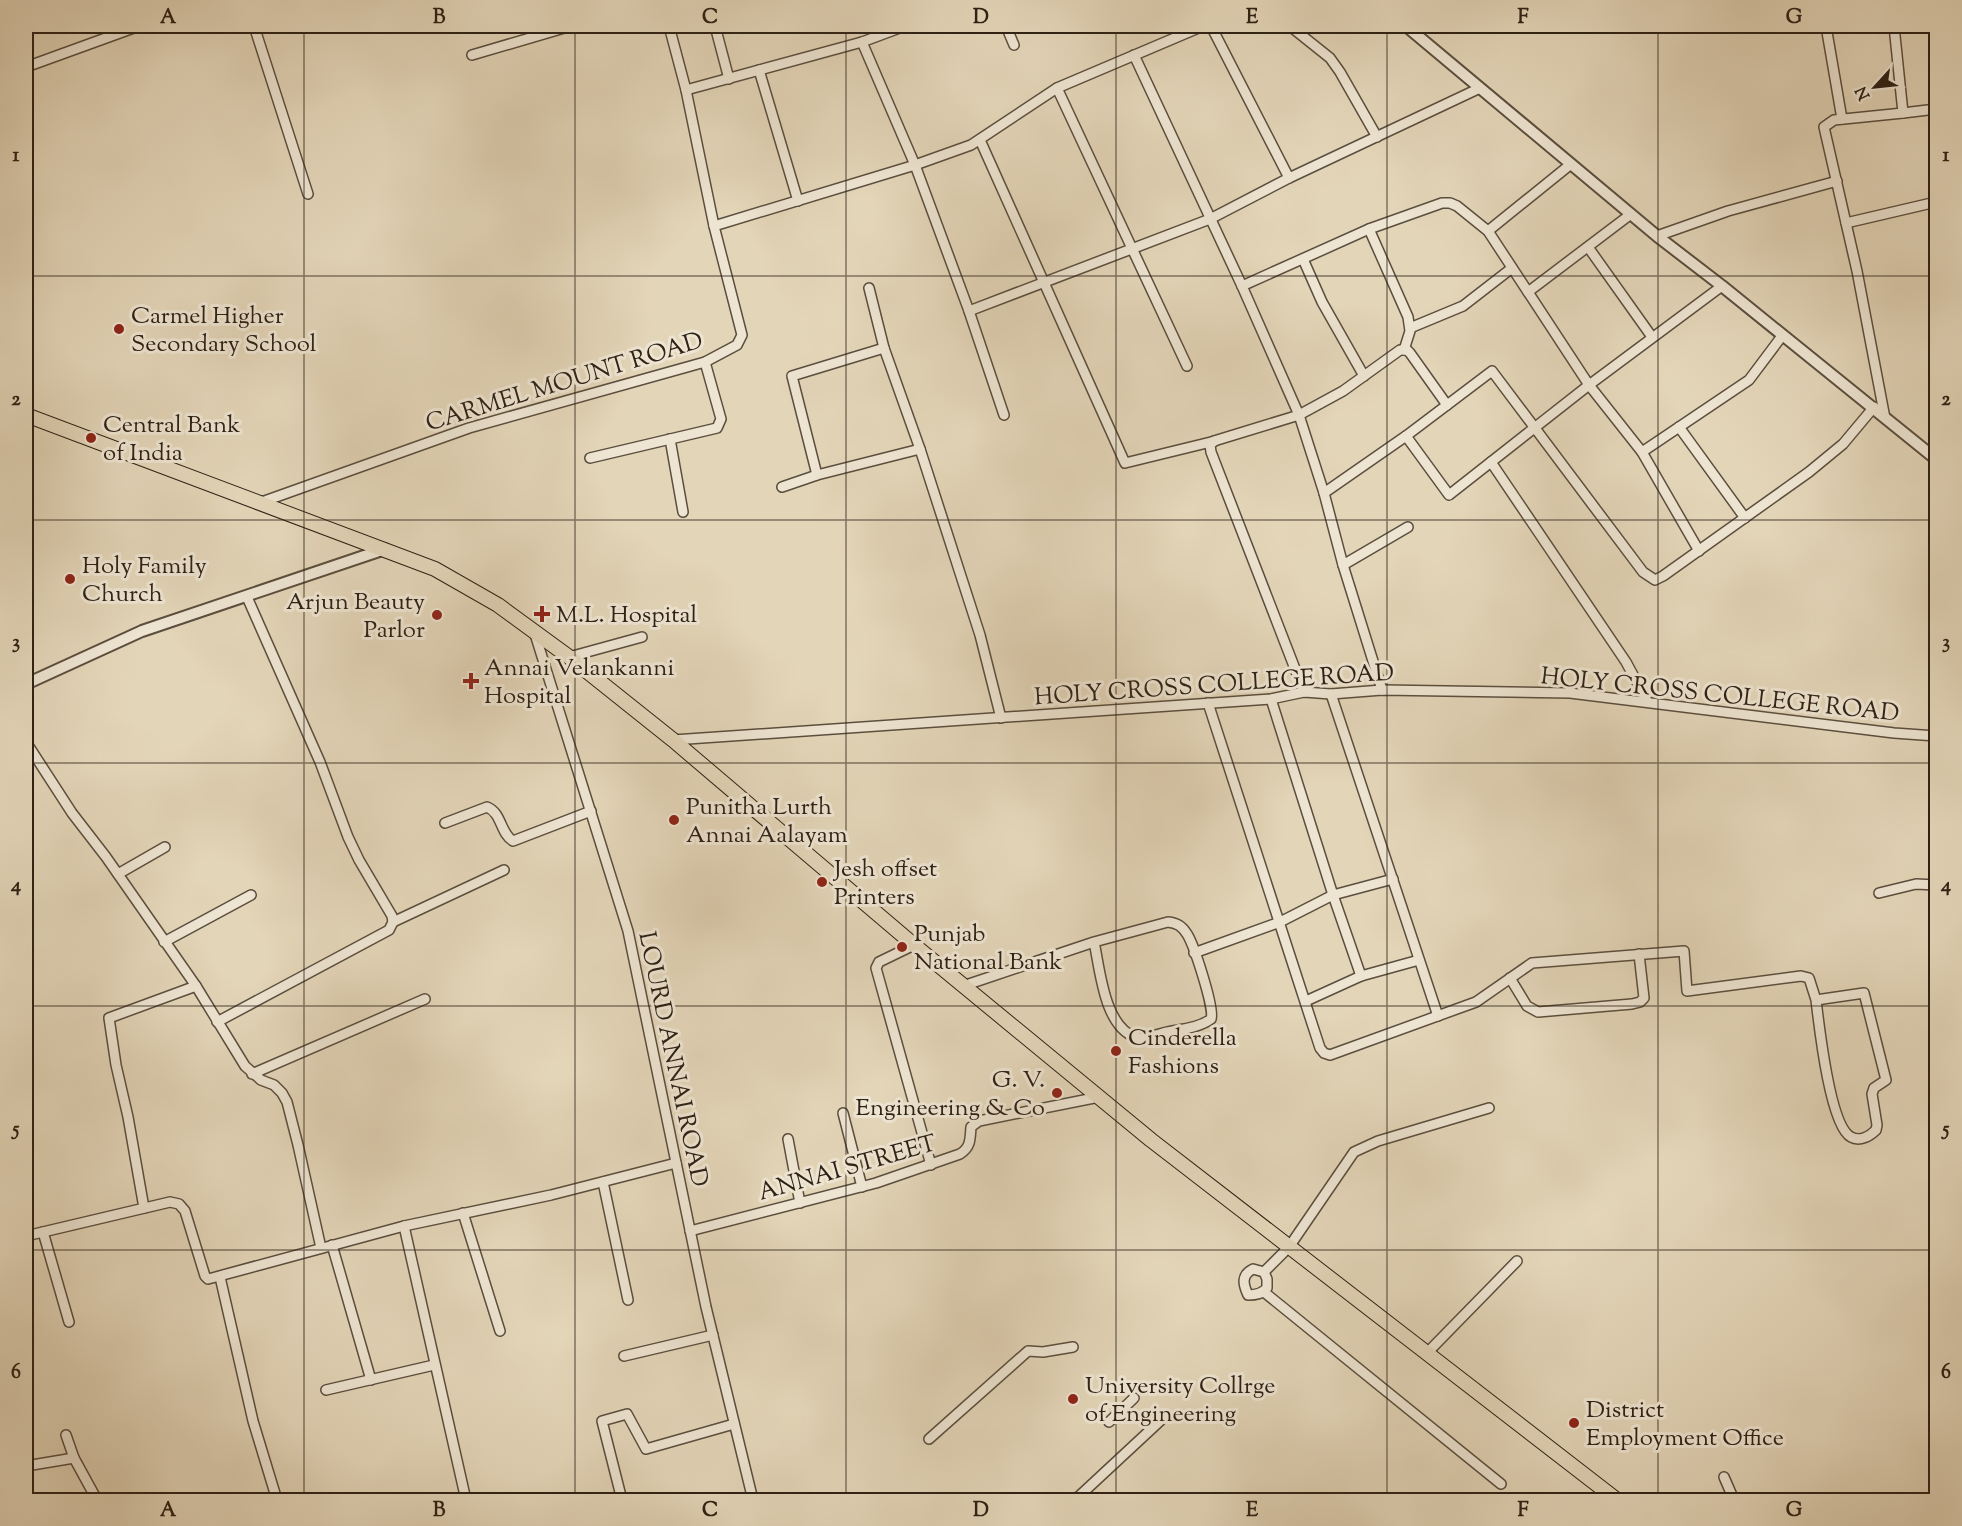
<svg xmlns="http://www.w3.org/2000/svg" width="1962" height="1526" font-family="'Sorts Mill Goudy',serif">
  <rect width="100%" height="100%" fill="#e3d5b8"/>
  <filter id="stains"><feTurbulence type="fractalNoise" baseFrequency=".00333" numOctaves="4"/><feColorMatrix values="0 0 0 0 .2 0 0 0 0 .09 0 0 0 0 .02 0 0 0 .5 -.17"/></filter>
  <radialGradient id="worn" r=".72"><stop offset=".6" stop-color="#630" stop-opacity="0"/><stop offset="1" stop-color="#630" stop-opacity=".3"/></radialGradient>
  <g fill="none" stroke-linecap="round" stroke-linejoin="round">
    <defs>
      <g id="minor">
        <path d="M 254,26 L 308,194"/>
        <path d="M 669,26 L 686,90 L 714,226"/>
        <path d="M 715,26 L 729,79"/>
        <path d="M 1006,26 L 1014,45"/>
        <path d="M 1211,26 L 1289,178"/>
        <path d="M 1290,26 L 1330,58 L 1340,72 L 1377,137"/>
        <path d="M 1827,32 L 1842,119"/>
        <path d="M 862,42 L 915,165 L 969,311 L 1004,415"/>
        <path d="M 472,55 L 571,26"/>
        <path d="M 1134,55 L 1242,286 L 1299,415 L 1324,493 L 1343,565 L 1382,690"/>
        <path d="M 26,67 L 139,26"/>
        <path d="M 759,70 L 798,201"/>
        <path d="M 1057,88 L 1187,366"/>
        <path d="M 686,90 L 862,42 L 905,26"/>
        <path d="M 1903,113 L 1936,109"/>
        <path d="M 980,140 L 1125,463 L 1215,441"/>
        <path d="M 1846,223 L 1936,202"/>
        <path d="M 1369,229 L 1408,317 L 1410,331 L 1404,350"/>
        <path d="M 1488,231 L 1571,164"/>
        <path d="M 1657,236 L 1728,211 L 1837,181"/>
        <path d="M 1588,247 L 1652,337"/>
        <path d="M 1303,259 L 1322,302 L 1364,376"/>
        <path d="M 1242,286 L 1369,229 L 1442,203 L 1450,203 L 1457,206 L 1488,231 L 1589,385 L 1642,452 L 1749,380 L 1782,336"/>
        <path d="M 869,288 L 884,348 L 920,449 L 980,635 L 1001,718"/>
        <path d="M 1528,292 L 1631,214"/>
        <path d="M 969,311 L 1210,219 L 1289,178 L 1480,88"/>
        <path d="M 1410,328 L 1463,306 L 1512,268"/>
        <path d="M 1885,418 L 1857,271 L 1824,127 L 1834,120 L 1903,113 L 1894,26"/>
        <path d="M 1679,427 L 1745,518"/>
        <path d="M 1406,436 L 1449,495 L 1589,385 L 1722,286"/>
        <path d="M 670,439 L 683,512"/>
        <path d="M 1642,452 L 1699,551"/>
        <path d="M 590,458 L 717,428 L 721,419 L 705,362"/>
        <path d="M 1491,462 L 1626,662 L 1647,701"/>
        <path d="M 817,475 L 792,376 L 884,348"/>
        <path d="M 782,487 L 817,475 L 920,449"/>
        <path d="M 1324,493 L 1406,436 L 1492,371 L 1643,572 L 1655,580 L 1663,576 L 1809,472 L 1843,444 L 1874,407"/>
        <path d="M 259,503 L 469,428 L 705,362 L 737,345 L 742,335 L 714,226 L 915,165 L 971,145 L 1057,88 L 1203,26"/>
        <path d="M 1343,565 L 1408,527"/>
        <path d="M 534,631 L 628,931 L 706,1307 L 753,1500"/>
        <path d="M 569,657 L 642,637"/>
        <path d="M 1304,692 L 1211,452 L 1210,445 L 1214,441 L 1299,415 L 1343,391 L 1400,350 L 1407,350 L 1410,353 L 1447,405"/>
        <path d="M 1331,694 L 1438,1016"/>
        <path d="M 1271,699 L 1333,895 L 1361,976"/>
        <path d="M 1208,703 L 1320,1048 L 1324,1053 L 1330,1055 L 1476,1002 L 1532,963 L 1684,951 L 1687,991 L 1801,976 L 1809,978 L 1816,1000 L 1864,993 L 1886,1080 L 1874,1088 L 1872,1094 L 1877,1125 L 1876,1130 C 1870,1136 1860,1142 1851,1137 C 1830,1126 1819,1025 1816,1000"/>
        <path d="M 673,740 L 1271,699 L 1304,692 L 1331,694 L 1382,690 L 1570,693 L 1894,733 L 1936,736"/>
        <path d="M 26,742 L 72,813 L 106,857 L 196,986 L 245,1066 L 261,1080 L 274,1085 L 282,1093 L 287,1102 L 298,1145 L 321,1248"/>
        <path d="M 1936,814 L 1936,826"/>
        <path d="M 445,823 L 487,807 C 502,813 500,833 513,841 L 591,811"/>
        <path d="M 118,874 L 165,847"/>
        <path d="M 1879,893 L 1916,884 L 1936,885"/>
        <path d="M 393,922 L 504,870"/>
        <path d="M 164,942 L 251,895"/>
        <path d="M 914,945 L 879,962 L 876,968 L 931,1165"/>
        <path d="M 1194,953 L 1280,922 L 1333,895 L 1393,879"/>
        <path d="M 1510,978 L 1527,1006 L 1538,1012 L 1632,1004 L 1640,1002 L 1644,998 L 1639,954"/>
        <path d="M 963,986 L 1094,942 L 1168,922 C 1177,923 1182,926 1187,934 C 1194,945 1215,1009 1211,1019 C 1199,1028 1181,1029 1167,1032 C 1158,1034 1143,1040 1135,1037 C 1104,1026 1100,969 1094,942"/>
        <path d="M 1306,1001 L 1361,976 L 1419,960"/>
        <path d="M 217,1022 L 389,930 L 393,922 L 392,916 L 359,860 L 348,837 L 320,762 L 247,597"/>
        <path d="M 252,1074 L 425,999"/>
        <path d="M 843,1113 L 862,1187"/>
        <path d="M 788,1139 L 800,1203"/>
        <path d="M 603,1182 L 628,1300"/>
        <path d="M 144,1208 L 128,1117 L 116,1065 L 109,1018 L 196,986"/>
        <path d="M 463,1213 L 500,1331"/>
        <path d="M 404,1226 L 466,1500"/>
        <path d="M 690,1231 L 876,1183 L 960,1154 C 971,1147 970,1139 971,1127 L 979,1121 L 1099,1097"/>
        <path d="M 43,1232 L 69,1322"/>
        <path d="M 26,1236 L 170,1202 L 179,1204 L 185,1211 L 205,1276 L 208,1279 L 212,1278 L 404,1226 L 551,1195 L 676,1163"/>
        <path d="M 332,1245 L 371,1380"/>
        <path d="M 1253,1269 L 1264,1272 L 1267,1279 L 1267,1288 C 1262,1294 1256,1295 1248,1295 C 1243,1284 1241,1275 1253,1269 Z"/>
        <path d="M 1264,1272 L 1289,1247 L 1354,1152 L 1378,1141 L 1489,1108"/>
        <path d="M 220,1277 L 253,1421 L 277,1500"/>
        <path d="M 1264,1292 L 1501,1484"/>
        <path d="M 1427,1353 L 1517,1261"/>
        <path d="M 624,1356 L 713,1335"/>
        <path d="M 326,1390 L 434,1365"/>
        <path d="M 1109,1422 L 1134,1398"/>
        <path d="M 66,1435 L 74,1458 L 97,1500"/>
        <path d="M 929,1439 L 1028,1351 L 1043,1352 L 1073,1347"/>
        <path d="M 26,1459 L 32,1465 L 74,1458"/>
        <path d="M 1724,1477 L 1734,1500"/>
        <path d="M 622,1500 L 602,1421 L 627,1414 L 646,1449 L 734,1424"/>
        <path d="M 1075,1500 L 1160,1421"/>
      </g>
      <g id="tertiary">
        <path d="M 1406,26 L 1657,236 L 1722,286 L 1936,459"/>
        <path d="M 26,684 L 142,631 L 385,549"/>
      </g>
      <path id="primary" d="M 26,415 L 435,569 L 498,605 L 569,657 L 673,740 L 914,945 L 1151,1140 L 1617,1500"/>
    </defs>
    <use href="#minor" stroke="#5b4e3e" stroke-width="12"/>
    <use href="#tertiary" stroke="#5b4e3e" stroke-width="14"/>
    <use href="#primary" stroke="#2e2115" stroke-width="16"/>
    <use href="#minor" stroke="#ede4d1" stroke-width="9"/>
    <use href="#tertiary" stroke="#ede4d1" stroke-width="10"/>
    <use href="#primary" stroke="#e3d5b8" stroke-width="14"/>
  </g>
  <path fill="none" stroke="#2e2115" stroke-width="1.5" stroke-opacity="0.55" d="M 304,26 L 304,1500M 575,26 L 575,1500M 846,26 L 846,1500M 1116,26 L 1116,1500M 1387,26 L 1387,1500M 1658,26 L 1658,1500M 26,276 L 1936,276M 26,520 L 1936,520M 26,763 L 1936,763M 26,1006 L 1936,1006M 26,1250 L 1936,1250"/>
  <g fill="#8f2418" stroke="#ede4d1" stroke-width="2">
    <circle cx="119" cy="329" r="6"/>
    <circle cx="91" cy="438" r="6"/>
    <circle cx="70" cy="579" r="6"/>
    <path d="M539 605h6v6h6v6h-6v6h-6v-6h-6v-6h6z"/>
    <circle cx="437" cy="615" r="6"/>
    <path d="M468 672h6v6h6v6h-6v6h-6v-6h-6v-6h6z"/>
    <circle cx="674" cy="820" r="6"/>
    <circle cx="822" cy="882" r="6"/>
    <circle cx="902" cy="947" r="6"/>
    <circle cx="1116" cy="1051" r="6"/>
    <circle cx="1057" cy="1093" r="6"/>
    <circle cx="1073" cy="1399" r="6"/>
    <circle cx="1574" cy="1423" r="6"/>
  </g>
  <g text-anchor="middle" stroke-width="6" stroke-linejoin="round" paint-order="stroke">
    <g font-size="24" fill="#2e2115" stroke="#ede4d1" text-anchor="start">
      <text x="131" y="323">Carmel Higher<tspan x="131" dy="28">Secondary School</tspan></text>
      <text x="103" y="432">Central Bank<tspan x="103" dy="28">of India</tspan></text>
      <text x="82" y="573">Holy Family<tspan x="82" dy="28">Church</tspan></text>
      <text x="425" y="609" text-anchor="end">Arjun Beauty<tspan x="425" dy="28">Parlor</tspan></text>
      <text x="556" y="622">M.L. Hospital</text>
      <text x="484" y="675">Annai Velankanni<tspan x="484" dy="28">Hospital</tspan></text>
      <text x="686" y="814">Punitha Lurth<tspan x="686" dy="28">Annai Aalayam</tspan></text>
      <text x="834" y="876">Jesh offset<tspan x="834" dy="28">Printers</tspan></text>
      <text x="914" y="941">Punjab<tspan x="914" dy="28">National Bank</tspan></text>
      <text x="1128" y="1045">Cinderella<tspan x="1128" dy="28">Fashions</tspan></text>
      <text x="1045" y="1087" text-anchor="end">G. V.<tspan x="1045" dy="28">Engineering &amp; Co</tspan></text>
      <text x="1085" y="1393">University Collrge<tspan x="1085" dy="28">of Engineering</tspan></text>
      <text x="1586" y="1417">District<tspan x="1586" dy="28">Employment Office</tspan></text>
    </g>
    <g font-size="24" fill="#2e2115" stroke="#ede4d1">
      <text transform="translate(564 381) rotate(-17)" y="8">CARMEL MOUNT ROAD</text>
      <text transform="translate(1214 684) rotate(-4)" y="8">HOLY CROSS COLLEGE ROAD</text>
      <text transform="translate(1720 694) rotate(6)" y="8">HOLY CROSS COLLEGE ROAD</text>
      <text transform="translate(674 1059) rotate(78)" y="8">LOURD ANNAI ROAD</text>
      <text transform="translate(847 1167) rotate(-16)" y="8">ANNAI STREET</text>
    </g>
  </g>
  <rect width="1962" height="1526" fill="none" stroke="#e3d5b8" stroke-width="66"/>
  <g transform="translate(1875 87) rotate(243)" stroke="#ede4d1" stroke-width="4.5" paint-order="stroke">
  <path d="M0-4.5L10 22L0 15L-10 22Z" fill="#2e2115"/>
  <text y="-9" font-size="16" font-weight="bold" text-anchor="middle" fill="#2e2115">N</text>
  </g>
  <rect x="33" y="33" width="1896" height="1460" fill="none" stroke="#2e2115" stroke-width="2"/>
  <g font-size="20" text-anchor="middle" font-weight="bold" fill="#2e2115">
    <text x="168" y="23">A</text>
    <text x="439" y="23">B</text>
    <text x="710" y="23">C</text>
    <text x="981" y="23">D</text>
    <text x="1252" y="23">E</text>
    <text x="1523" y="23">F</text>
    <text x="1794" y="23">G</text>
    <text x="16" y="161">1</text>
    <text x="1946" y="161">1</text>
    <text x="16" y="405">2</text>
    <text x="1946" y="405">2</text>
    <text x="16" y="648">3</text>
    <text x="1946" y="648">3</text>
    <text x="16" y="891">4</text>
    <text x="1946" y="891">4</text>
    <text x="16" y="1135">5</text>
    <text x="1946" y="1135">5</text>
    <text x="16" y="1378">6</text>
    <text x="1946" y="1378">6</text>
    <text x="168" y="1516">A</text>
    <text x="439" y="1516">B</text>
    <text x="710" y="1516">C</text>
    <text x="981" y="1516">D</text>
    <text x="1252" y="1516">E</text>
    <text x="1523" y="1516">F</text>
    <text x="1794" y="1516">G</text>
  </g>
  <rect width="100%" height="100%" filter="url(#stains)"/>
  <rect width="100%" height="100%" fill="url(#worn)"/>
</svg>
